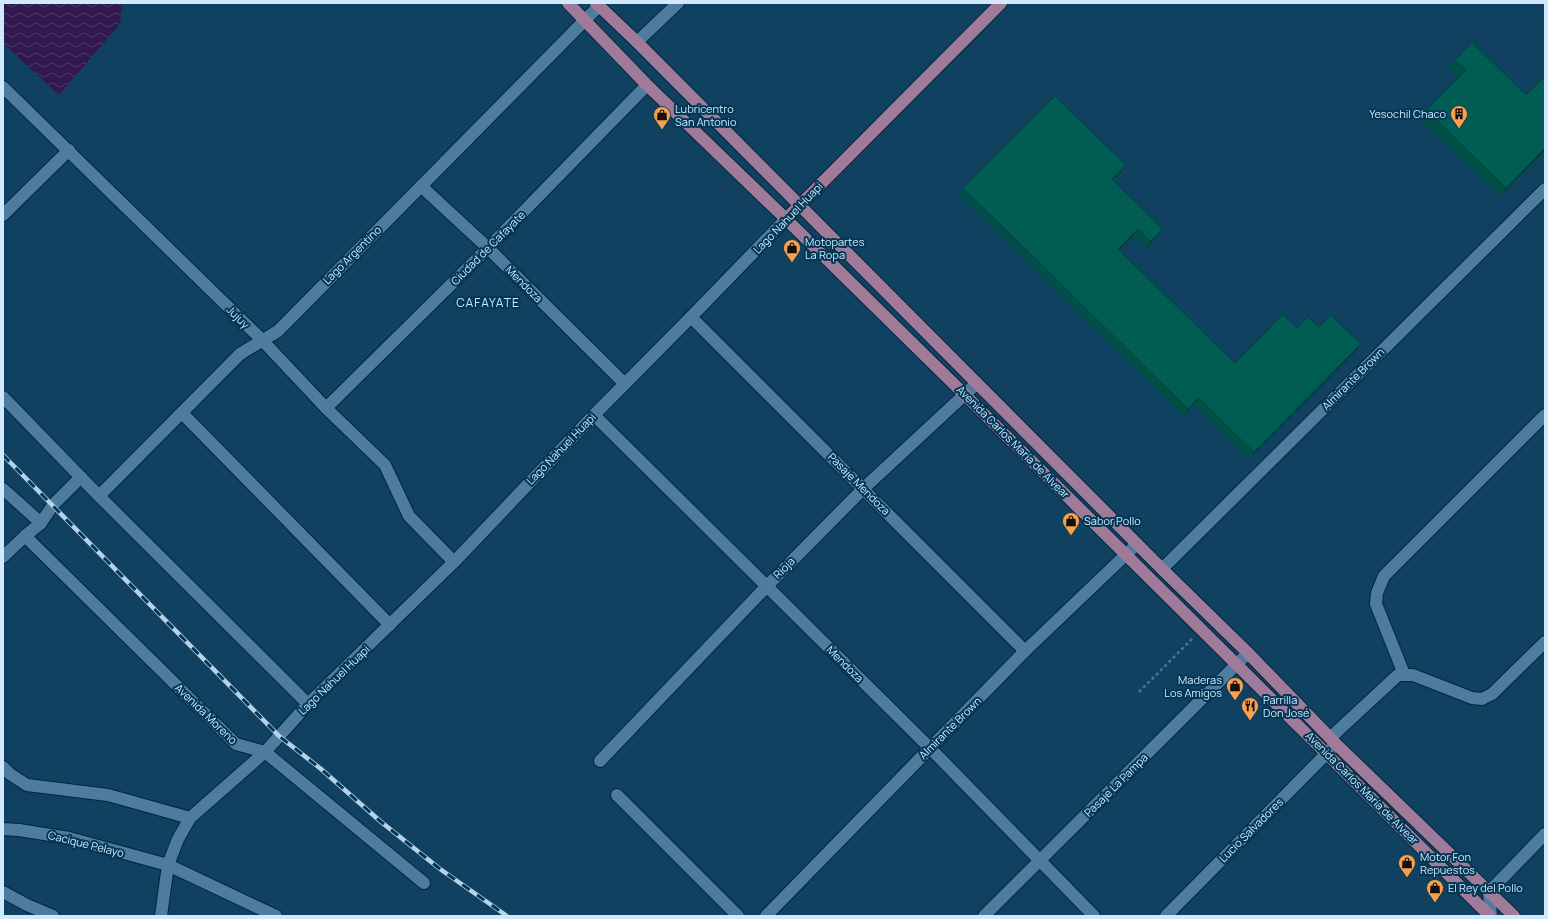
<svg xmlns="http://www.w3.org/2000/svg" width="1548" height="919" font-family="Manrope,sans-serif">
  <defs>
    <pattern id="water-waves" width="16" height="10" patternUnits="userSpaceOnUse"><rect width="16" height="10" fill="#31194f"/><path d="M0 5q4-4 8 0t8 0" fill="none" stroke="#4e3a69"/></pattern>
  </defs>
  <rect width="100%" height="100%" fill="#104161"/>
  <path fill="url(#water-waves)" d="M 3,3 L 122,3 L 120,24 L 59,95 L 3,43 Z"/>
  <g fill="none" stroke-linecap="round" stroke-linejoin="round">
    <defs>
      <g id="minor">
        <path d="M 637,42 L 678,3"/>
        <path d="M 3,87 L 262,340 L 326,408 L 385,465 L 409,516 L 454,562"/>
        <path d="M 421,186 L 488,248 L 625,384"/>
        <path d="M 3,215 L 69,150"/>
        <path d="M 691,317 L 1025,651"/>
        <path d="M 3,397 L 99,496 L 308,704"/>
        <path d="M 326,408 L 488,248 L 647,85"/>
        <path d="M 182,413 L 390,625"/>
        <path d="M 594,415 L 930,748 L 1094,916"/>
        <path d="M 3,489 L 41,523"/>
        <path d="M 99,496 L 240,354 L 278,331 L 599,6"/>
        <path d="M 25,536 L 236,744 L 265,752 L 424,883"/>
        <path d="M 3,557 L 25,536 L 41,523 L 53,505 L 81,477"/>
        <path d="M 1162,569 L 1545,189"/>
        <path d="M 1404,674 L 1376,604 L 1377,593 L 1384,576 L 1545,415"/>
        <path d="M 1330,738 L 1398,675 L 1413,675 L 1472,698 L 1482,699 L 1492,694 L 1545,642"/>
        <path d="M 600,761 L 767,586 L 864,488 L 976,384"/>
        <path d="M 3,767 L 10,774 L 27,785 L 108,795 L 190,818"/>
        <path d="M 617,795 L 738,916"/>
        <path d="M 3,829 L 19,830 L 69,838 L 168,865 L 276,916"/>
        <path d="M 3,892 L 27,905 L 53,916"/>
        <path d="M 161,916 L 168,865 L 178,839 L 190,818 L 265,752 L 308,704 L 454,562 L 594,415 L 691,317 L 786,219"/>
        <path d="M 766,916 L 1025,651 L 1137,544"/>
        <path d="M 984,916 L 1248,653"/>
        <path d="M 1166,916 L 1334,746"/>
        <path d="M 1491,916 L 1489,892 L 1545,834"/>
      </g>
      <g id="major">
        <path d="M 568,3 L 647,85 L 786,219 L 965,395 L 1490,916"/>
        <path d="M 596,3 L 637,42 L 1162,569 L 1248,653 L 1336,744 L 1514,916"/>
        <path d="M 786,219 L 1001,3"/>
      </g>
    </defs>
    <use href="#minor" stroke="#02273e" stroke-width="14"/>
    <use href="#major" stroke="#02273e" stroke-width="14"/>
    <path stroke="#4c7591" stroke-width="2.5" stroke-dasharray="3 3" stroke-linecap="butt" d="M 1139,692 L 1193,638"/>
    <use href="#minor" stroke="#4d7c9e" stroke-width="12"/>
    <use href="#major" stroke="#a07a99" stroke-width="12"/>
    <defs>
      <path id="rail" d="M 3,455 L 279,736 L 321,769 L 380,821 L 440,869 L 507,916"/>
    </defs>
    <use href="#rail" stroke="#b6d2e7" stroke-width="4.5"/>
    <use href="#rail" stroke="#023755" stroke-width="3" stroke-dasharray="9" stroke-linecap="butt"/>
  </g>
  <g fill="#015047">
    <path d="M 1455,60 L 1526,95 L 1545,76 L 1545,151 L 1500,196 L 1420,119 L 1426,110 L 1458,78 L 1449,69 Z"/>
    <path d="M 1126,165 L 1121,172 L 1113,180 L 1158,236 L 1146,249 L 1133,236 L 1119,250 L 1235,363 L 1297,328 L 1319,327 L 1356,351 L 1249,459 L 1194,404 L 1183,416 L 959,195 L 963,188 Z"/>
  </g>
  <g fill="#01413a">
    <path d="M 1545,148 L 1545,151 L 1500,196 L 1506,188 Z"/>
    <path d="M 1126,165 L 1121,172 L 1107,186 L 1112,179 Z"/>
    <path d="M 1138,229 L 1133,236 L 1114,256 L 1118,249 Z"/>
    <path d="M 1163,229 L 1158,236 L 1146,249 L 1150,242 Z"/>
    <path d="M 1361,344 L 1356,351 L 1249,459 L 1254,452 Z"/>
    <path d="M 1198,398 L 1194,404 L 1183,416 L 1188,409 Z"/>
  </g>
  <g fill="#015d53" stroke="#01413a">
    <path d="M 1472,42 L 1526,95 L 1545,76 L 1545,148 L 1506,188 L 1426,110 L 1466,70 L 1455,60 Z"/>
    <path d="M 1055,96 L 1126,165 L 1112,179 L 1163,229 L 1150,242 L 1138,229 L 1118,249 L 1235,363 L 1283,314 L 1297,328 L 1308,317 L 1319,327 L 1331,315 L 1361,344 L 1254,452 L 1198,398 L 1188,409 L 963,188 Z"/>
  </g>
  <defs>
    <symbol id="building-pin" viewBox="-11 -11 22 30"><path d="M0 17L-7.5 6A9.5 9.5 0 1 1 7.5 6Z" fill="#f9a04c" stroke="#023755"/><path d="M-4-6H4V6H1V3H-1V6H-4ZM-2.5-4.3h1.7v1.8h-1.7ZM.8-4.3h1.7v1.8H.8ZM-2.5-1h1.7V.8h-1.7ZM.8-1h1.7V.8H.8Z" fill="#111"/></symbol>
    <symbol id="shop-pin" viewBox="-11 -11 22 30"><path d="M0 17L-7.5 6A9.5 9.5 0 1 1 7.5 6Z" fill="#f9a04c" stroke="#023755"/><path d="M-5-2.5h2.3a2.7 3.5 0 0 1 5.4 0H5L5.5 6h-11ZM-1.5-2.5h3a1.5 2.3 0 0 0-3 0Z" fill="#111"/></symbol>
    <symbol id="restaurant-pin" viewBox="-11 -11 22 30"><path d="M0 17L-7.5 6A9.5 9.5 0 1 1 7.5 6Z" fill="#f9a04c" stroke="#023755"/><path d="M-5-6h1v4h1v-4h1v4h1v-4h1v5L-1.5 .5V6h-2V.5L-5-1ZM5-6V6H3V1.5H1.5Q1.5-4 5-6Z" fill="#111"/></symbol>
  </defs>
  <g fill-rule="evenodd">
    <use href="#building-pin" x="1449" y="104" width="20" height="27"/>
    <use href="#shop-pin" x="652" y="105" width="20" height="27"/>
    <use href="#shop-pin" x="782" y="238" width="20" height="27"/>
    <use href="#shop-pin" x="1061" y="511" width="20" height="27"/>
    <use href="#shop-pin" x="1225" y="676" width="20" height="27"/>
    <use href="#restaurant-pin" x="1240" y="696" width="20" height="27"/>
    <use href="#shop-pin" x="1397" y="853" width="20" height="27"/>
    <use href="#shop-pin" x="1425" y="878" width="20" height="27"/>
  </g>
  <g text-anchor="middle" stroke-width="4" stroke-linejoin="round" paint-order="stroke">
    <g font-size="11" fill="#d0e9fc" stroke="#023755" text-anchor="start">
      <text x="675" y="113">Lubricentro<tspan x="675" dy="13">San Antonio</tspan></text>
      <text x="1446" y="118" text-anchor="end">Yesochil Chaco</text>
      <text x="805" y="246">Motopartes<tspan x="805" dy="13">La Ropa</tspan></text>
      <text x="1084" y="525">Sabor Pollo</text>
      <text x="1222" y="684" text-anchor="end">Maderas<tspan x="1222" dy="13">Los Amigos</tspan></text>
      <text x="1263" y="704">Parrilla<tspan x="1263" dy="13">Don José</tspan></text>
      <text x="1420" y="861">Motor Fon<tspan x="1420" dy="13">Repuestos</tspan></text>
      <text x="1448" y="892">El Rey del Pollo</text>
    </g>
    <g font-size="11" fill="#d0e9fc" stroke="#023755">
      <text transform="translate(788 218) rotate(-46)" y="4">Lago Nahuel Huapi</text>
      <text transform="translate(488 248) rotate(-45)" y="4">Ciudad de Cafayate</text>
      <text transform="translate(352 255) rotate(-45)" y="4">Lago Argentino</text>
      <text transform="translate(524 284) rotate(45)" y="4">Mendoza</text>
      <text transform="translate(238 317) rotate(45)" y="4">Jujuy</text>
      <text transform="translate(1353 379) rotate(-45)" y="4">Almirante Brown</text>
      <text transform="translate(1013 442) rotate(45)" y="4">Avenida Carlos María de Alvear</text>
      <text transform="translate(561 449) rotate(-46)" y="4">Lago Nahuel Huapi</text>
      <text transform="translate(859 484) rotate(45)" y="4">Pasaje Mendoza</text>
      <text transform="translate(784 568) rotate(-45)" y="4">Rioja</text>
      <text transform="translate(845 664) rotate(45)" y="4">Mendoza</text>
      <text transform="translate(334 680) rotate(-44)" y="4">Lago Nahuel Huapi</text>
      <text transform="translate(206 714) rotate(44)" y="4">Avenida Moreno</text>
      <text transform="translate(950 728) rotate(-45)" y="4">Almirante Brown</text>
      <text transform="translate(1116 785) rotate(-45)" y="4">Pasaje La Pampa</text>
      <text transform="translate(1362 788) rotate(45)" y="4">Avenida Carlos María de Alvear</text>
      <text transform="translate(1251 830) rotate(-45)" y="4">Lucio Salvadores</text>
      <text transform="translate(86 844) rotate(14)" y="4">Cacique Pelayo</text>
    </g>
    <g font-size="12" letter-spacing="1" fill="#d0e9fc" stroke="#023755">
      <text x="488" y="307">CAFAYATE</text>
    </g>
  </g>
  <rect width="1548" height="919" fill="none" stroke="#d0e9fc" stroke-width="8"/>
</svg>
